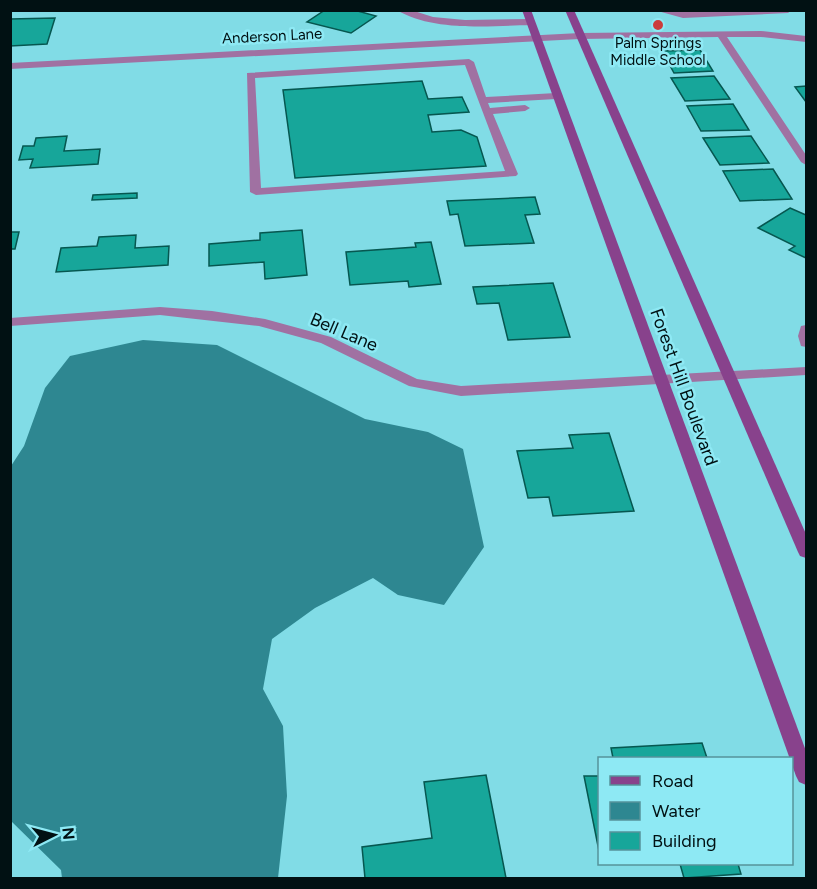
<svg xmlns="http://www.w3.org/2000/svg" width="817" height="889" font-family="Figtree,sans-serif">
  <rect width="100%" height="100%" fill="#81dce6"/>
  <path fill="#2e8791" d="M 143,340 L 217,345 L 365,419 L 428,432 L 463,449 L 484,547 L 444,605 L 398,595 L 373,578 L 315,608 L 272,639 L 263,689 L 283,726 L 287,796 L 278,878 L 62,878 L 61,870 L 11,821 L 11,466 L 24,446 L 45,388 L 70,356 Z"/>
  <g fill="#17a69a" stroke="#065750" stroke-width="1.5">
    <path d="M 325,10 L 354,10 L 376,16 L 351,33 L 307,22 Z"/>
    <path d="M 55,18 L 47,44 L 10,46 L 10,19 Z"/>
    <path d="M 700,50 L 713,71 L 674,73 L 662,51 Z"/>
    <path d="M 714,76 L 730,99 L 685,101 L 671,78 Z"/>
    <path d="M 422,81 L 428,99 L 462,97 L 469,112 L 428,115 L 432,132 L 461,130 L 477,137 L 486,166 L 295,178 L 283,90 Z"/>
    <path d="M 806,86 L 806,102 L 795,87 Z"/>
    <path d="M 733,104 L 749,130 L 701,131 L 687,106 Z"/>
    <path d="M 67,136 L 64,151 L 100,149 L 98,164 L 30,168 L 33,159 L 19,160 L 23,146 L 34,146 L 36,138 Z"/>
    <path d="M 751,136 L 769,163 L 720,165 L 703,138 Z"/>
    <path d="M 773,169 L 792,199 L 740,201 L 723,171 Z"/>
    <path d="M 137,193 L 137,198 L 92,200 L 93,195 Z"/>
    <path d="M 535,197 L 540,214 L 525,215 L 534,243 L 465,246 L 458,214 L 450,215 L 447,201 Z"/>
    <path d="M 790,208 L 806,215 L 806,258 L 789,250 L 795,246 L 758,228 Z"/>
    <path d="M 302,230 L 307,275 L 265,279 L 264,262 L 209,266 L 209,244 L 260,240 L 260,233 Z"/>
    <path d="M 10,232 L 19,232 L 15,249 L 10,249 Z"/>
    <path d="M 136,235 L 135,248 L 169,246 L 168,265 L 56,272 L 61,248 L 97,246 L 99,237 Z"/>
    <path d="M 431,242 L 441,284 L 409,287 L 408,281 L 350,285 L 346,252 L 416,247 L 415,243 Z"/>
    <path d="M 553,283 L 570,337 L 508,340 L 499,303 L 477,304 L 473,287 Z"/>
    <path d="M 609,433 L 634,511 L 553,516 L 549,497 L 528,498 L 517,451 L 573,448 L 569,435 Z"/>
    <path d="M 702,743 L 707,758 L 613,758 L 611,748 Z"/>
    <path d="M 486,775 L 506,878 L 365,878 L 362,847 L 432,838 L 424,782 Z"/>
    <path d="M 584,776 L 600,776 L 600,856 Z"/>
    <path d="M 680,864 L 738,864 L 741,874 L 684,878 Z"/>
  </g>
  <g fill="none" stroke-linecap="round" stroke-linejoin="round">
    <g fill="#a071a2" fill-rule="evenodd">
      <path d="M 654,10 L 683,12 L 792,10 L 788,13 L 683,18 Z"/>
      <path d="M 469,59 L 474,62 L 486,97 L 556,93 L 561,96 L 556,99 L 488,103 L 490,108 L 525,105 L 530,108 L 525,111 L 493,114 L 518,174 L 516,176 L 256,195 L 250,192 L 247,73 ZM 465,65 L 505,171 L 261,188 L 255,78 Z"/>
    </g>
    <g fill="#a071a2" fill-rule="evenodd">
      <path d="M 10,10 L 15,10 L 10,13 Z"/>
      <path d="M 397,10 L 411,10 L 433,17 L 465,20 L 531,19 L 535,22 L 531,25 C 492,26 432,32 397,10 Z"/>
      <path d="M 761,31 L 806,36 L 806,42 L 761,37 L 727,37 L 806,155 L 806,165 L 801,162 L 718,37 L 580,39 L 10,69 L 10,63 L 580,33 Z"/>
      <path d="M 160,307 L 212,311 L 265,319 L 331,337 L 417,379 L 461,386 L 806,367 L 806,375 L 461,396 L 409,386 L 321,343 L 259,326 L 160,315 L 10,326 L 10,318 Z"/>
      <path d="M 806,325 L 806,347 L 801,346 L 798,336 L 801,326 Z"/>
    </g>
    <g fill="#88428c" fill-rule="evenodd">
      <path d="M 522,10 L 531,10 L 806,751 L 806,785 L 799,782 L 796,776 Z"/>
      <path d="M 565,10 L 574,10 L 806,534 L 806,558 L 800,556 L 798,552 Z"/>
    </g>
  </g>
  <circle fill="#cb3c3b" stroke="#8ee9f4" stroke-width="2" cx="658" cy="25" r="6"/>
  <g text-anchor="middle" stroke-width="5" stroke-linejoin="round" paint-order="stroke">
    <g font-size="15" fill="#011113" stroke="#8ee9f4">
      <text transform="translate(272 36) rotate(-3)" y="5">Anderson Lane</text>
    </g>
    <g font-size="15" fill="#011113" stroke="#8ee9f4">
      <text x="658" y="48">Palm Springs<tspan x="658" dy="17">Middle School</tspan></text>
    </g>
    <g font-size="18" fill="#011113" stroke="#8ee9f4">
      <text transform="translate(344 332) rotate(23)" y="6">Bell Lane</text>
      <text transform="translate(684 387) rotate(70)" y="6">Forest Hill Boulevard</text>
    </g>
  </g>
  <rect width="817" height="889" fill="none" stroke="#011113" stroke-width="24"/>
  <rect x="598" y="757" width="195" height="108" fill="#8ee9f4" stroke="#56939a" stroke-width="1.5"/>
  <rect x="610" y="776" width="30" height="9" fill="#88428c" stroke="#56939a" stroke-width="1.5"/>
  <text x="652" y="787" font-size="18" fill="#011113">Road</text>
  <rect x="610" y="802" width="30" height="18" fill="#2e8791" stroke="#56939a" stroke-width="1.5"/>
  <text x="652" y="817" font-size="18" fill="#011113">Water</text>
  <rect x="610" y="832" width="30" height="18" fill="#17a69a" stroke="#56939a" stroke-width="1.5"/>
  <text x="652" y="847" font-size="18" fill="#011113">Building</text>
  <g transform="translate(54 835) rotate(84)" stroke="#8ee9f4" stroke-width="4.5" paint-order="stroke">
  <path d="M0-4.5L10 22L0 15L-10 22Z" fill="#011113"/>
  <text y="-9" font-size="16" font-weight="bold" text-anchor="middle" fill="#011113">N</text>
  </g>
</svg>
